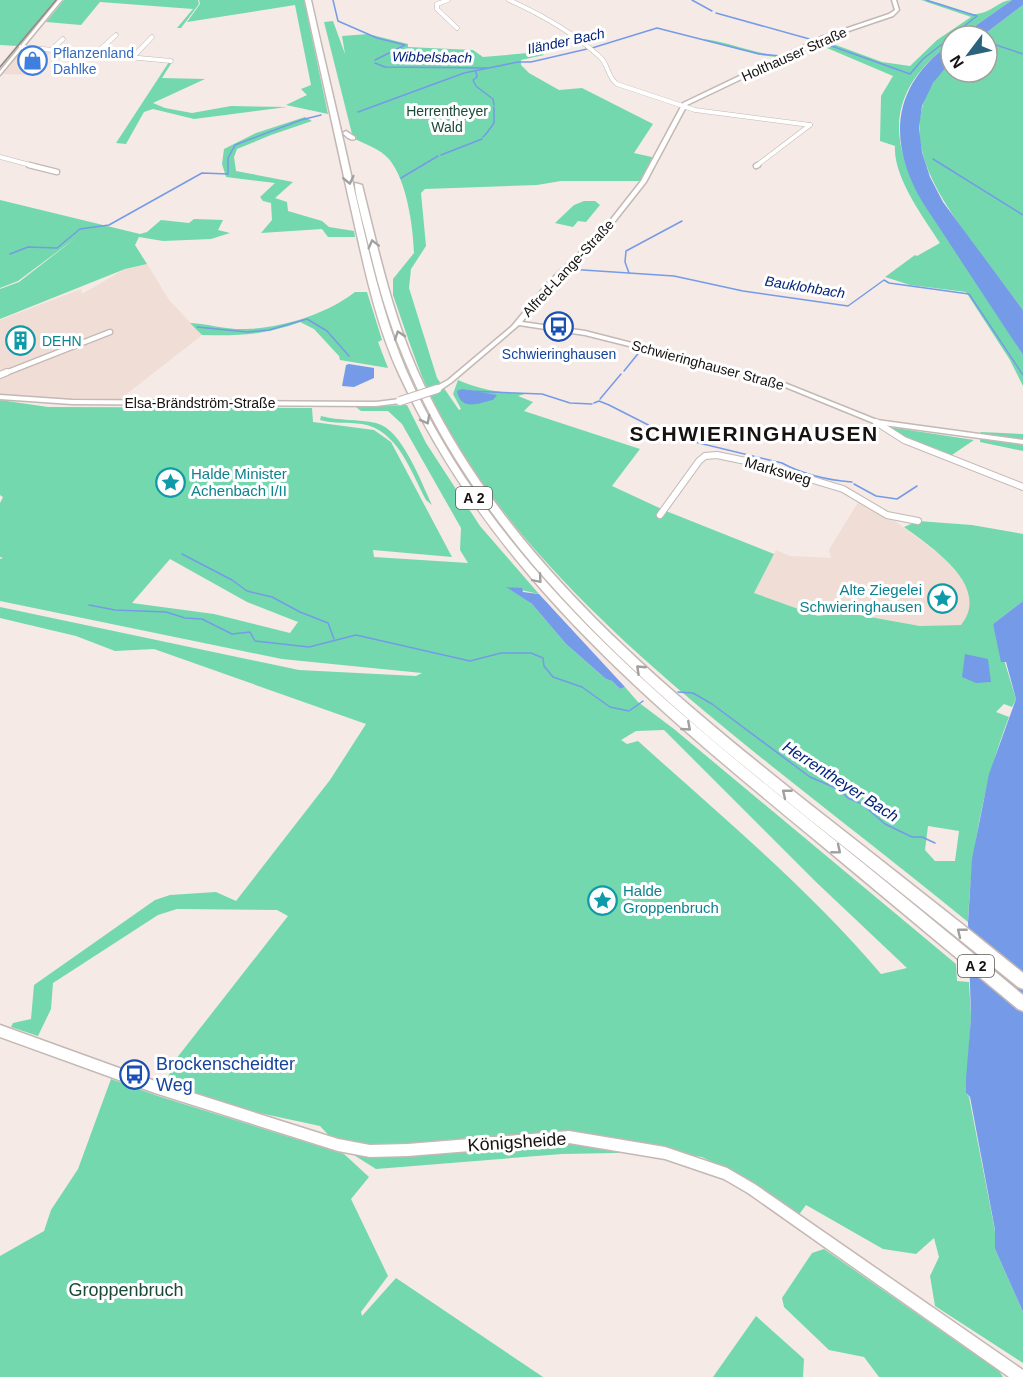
<svg xmlns="http://www.w3.org/2000/svg" width="1023" height="1377" font-family="Arial,sans-serif">
  <rect width="100%" height="100%" fill="#f5eae5"/>
  <g fill="#f0ddd5">
    <path d="M 23,48 L 52,50 L 32,75 L 2,74 Z"/>
    <path d="M 147,264 L 169,300 L 202,335 L 119,400 L 45,400 L 0,395 L 0,320 L 81,289 L 82,294 L 125,269 Z"/>
    <path d="M 860,499 L 887,515 L 943,557 L 957,572 L 969,589 L 970,606 L 968,616 L 962,625 L 920,626 L 842,612 L 818,616 L 754,593 L 776,550 L 790,556 L 831,558 L 829,550 Z"/>
  </g>
  <g fill="#73d8ad" fill-rule="evenodd">
    <path d="M 0,0 L 55,0 L 17,46 L 0,45 Z"/>
    <path d="M 64,0 L 198,0 L 199,4 L 181,28 L 177,28 L 193,9 L 100,2 L 81,25 L 46,22 Z"/>
    <path d="M 199,0 L 304,0 L 328,114 L 286,105 L 307,95 L 301,89 L 311,85 L 295,5 L 187,22 L 200,4 Z"/>
    <path d="M 921,0 C 940,0 963,15 977,14 C 990,13 1000,0 1012,0 L 961,36 L 951,36 L 951,43 C 852,115 916,191 966,267 C 985,296 1004,325 1023,355 L 1023,386 L 1010,360 L 966,292 L 910,285 L 885,277 L 915,255 L 917,256 L 940,243 C 924,218 893,177 895,146 L 880,141 L 881,96 L 893,76 L 820,45 L 765,70 L 762,69 L 785,58 L 761,55 L 700,39 C 725,39 766,60 791,55 C 804,53 811,40 825,41 L 882,62 L 910,66 L 937,40 L 971,17 Z"/>
    <path d="M 1023,5 L 1023,310 C 1006,287 988,264 971,240 C 929,184 890,121 951,61 L 951,72 L 987,72 L 987,36 L 982,36 Z"/>
    <path d="M 333,21 L 345,54 L 342,36 L 368,34 L 408,44 L 408,47 L 473,50 L 483,57 L 540,52 L 544,55 L 521,60 L 521,65 L 529,73 L 559,90 L 582,88 L 653,124 L 634,153 L 656,158 L 644,181 L 561,181 L 537,185 L 425,189 L 421,193 L 426,246 L 411,269 L 409,288 L 437,378 L 459,410 L 461,409 L 453,394 L 458,380 C 481,390 504,394 528,393 L 518,396 L 533,402 L 524,411 L 640,449 L 612,486 L 666,511 L 774,554 L 754,593 L 818,616 L 842,612 L 920,626 L 961,625 C 992,586 931,547 904,527 L 918,521 L 972,525 L 1023,534 L 1023,601 L 993,624 L 1016,699 L 1012,707 L 1004,704 L 996,712 L 1009,717 C 983,784 971,851 968,922 C 861,834 748,752 644,659 C 559,582 476,494 427,388 C 414,358 404,326 393,295 L 393,279 L 414,253 C 413,226 407,181 389,159 C 380,149 365,144 353,138 L 324,22 ZM 928,826 L 959,831 L 955,861 L 935,861 L 925,850 Z"/>
    <path d="M 169,62 L 172,62 L 162,78 L 205,79 L 153,103 L 165,108 L 192,113 L 231,106 L 287,107 L 194,119 L 153,109 L 144,112 L 126,144 L 116,143 Z"/>
    <path d="M 305,117 L 312,121 L 271,135 L 237,149 L 234,157 L 236,171 L 293,182 L 275,198 L 287,202 L 288,211 L 322,221 L 329,227 L 354,231 L 355,237 L 328,237 L 322,229 L 261,233 L 272,220 L 271,203 L 263,201 L 260,197 L 275,183 L 226,177 L 222,164 L 224,149 L 256,133 Z"/>
    <path d="M 0,200 L 140,234 L 147,232 L 161,220 L 189,223 L 194,219 L 223,220 L 218,230 L 230,233 L 211,239 L 163,241 L 139,237 L 135,245 L 147,264 L 125,269 L 0,319 L 0,289 L 19,282 L 77,237 L 18,281 L 0,288 Z"/>
    <path d="M 584,201 L 595,201 L 600,205 L 586,222 L 578,221 L 573,227 L 555,223 L 574,205 Z"/>
    <path d="M 355,292 L 367,292 L 382,340 L 378,342 L 388,368 L 340,360 L 339,356 L 314,329 L 300,322 C 265,335 239,336 202,335 L 190,323 C 208,324 228,330 246,329 C 282,328 327,314 355,292 Z"/>
    <path d="M 0,400 L 48,407 L 312,408 L 313,422 L 374,430 L 391,442 L 452,557 L 373,550 L 374,557 L 468,563 L 460,550 L 461,528 L 402,424 L 388,411 L 361,411 L 356,407 L 407,405 L 426,443 L 480,526 L 539,594 L 507,587 L 532,604 L 566,644 L 606,679 L 612,681 L 620,689 L 625,687 L 638,702 L 674,729 L 956,964 L 957,981 L 969,982 L 971,1017 L 966,1093 L 969,1097 L 995,1231 L 995,1249 L 1023,1312 L 1023,1363 L 935,1306 L 930,1276 L 939,1257 L 934,1238 L 916,1254 L 883,1249 L 806,1205 L 798,1216 L 755,1183 L 702,1157 L 668,1152 L 562,1154 L 376,1169 L 338,1145 L 320,1126 L 255,1112 L 165,1084 L 176,1059 L 288,916 L 277,910 L 177,909 L 158,915 L 53,983 L 51,1009 L 38,1036 L 11,1027 L 13,1023 L 31,1019 L 34,985 L 155,900 L 170,895 L 216,892 L 236,901 L 330,780 L 366,724 L 154,649 L 115,651 L 76,636 L 0,618 L 0,607 L 299,670 L 416,676 L 422,673 L 282,659 L 0,601 L 0,559 L 3,558 L 0,557 L 0,503 L 3,497 L 0,495 ZM 170,559 L 247,602 L 298,622 L 290,633 L 214,614 L 132,603 ZM 664,730 L 816,882 L 907,968 L 881,974 C 809,889 721,816 638,741 L 627,744 L 621,740 L 636,731 Z"/>
    <path d="M 321,416 C 339,421 358,419 376,423 C 402,429 421,482 432,505 L 426,500 C 411,472 398,430 362,424 C 348,422 334,424 320,420 Z"/>
    <path d="M 889,427 L 974,440 L 949,457 L 904,440 Z"/>
    <path d="M 981,432 L 1023,434 L 1023,451 L 980,442 Z"/>
    <path d="M 111,1079 L 158,1096 L 344,1154 L 369,1177 L 351,1199 L 388,1276 L 361,1312 L 362,1316 L 396,1278 L 543,1377 L 0,1377 L 0,1256 L 44,1231 L 51,1210 L 78,1169 Z"/>
    <path d="M 824,1249 L 999,1371 L 1003,1377 L 879,1377 L 864,1357 L 829,1350 L 784,1307 L 782,1298 L 812,1253 Z"/>
    <path d="M 756,1316 L 804,1359 L 803,1377 L 713,1377 Z"/>
  </g>
  <g fill="#759be8">
    <path d="M 1012,0 L 1023,0 L 1023,5 L 982,36 L 961,36 Z"/>
    <path d="M 951,43 L 951,61 L 933,83 L 922,106 L 919,128 L 922,152 L 930,177 L 943,202 L 1023,310 L 1023,355 L 923,203 C 887,142 891,86 951,43 Z"/>
    <path d="M 349,364 L 374,368 L 374,378 L 354,387 L 342,386 L 346,365 Z"/>
    <path d="M 462,389 L 497,395 L 493,400 C 479,403 461,412 457,391 Z"/>
    <path d="M 506,587 L 522,588 L 523,592 L 539,594 L 625,687 L 620,689 L 612,681 L 606,679 L 566,644 L 532,604 Z"/>
    <path d="M 1023,601 L 1023,1312 L 995,1249 L 995,1230 L 970,1097 L 966,1093 L 966,1079 L 971,1017 L 968,922 L 972,859 L 989,774 L 1016,699 L 1006,662 L 1001,662 L 993,624 Z"/>
    <path d="M 965,654 L 988,659 L 991,682 L 976,683 L 962,677 Z"/>
  </g>
  <g fill="none" stroke-linecap="round" stroke-linejoin="round">
    <g stroke="#759be8" stroke-width="1.5">
      <path d="M 333,0 L 338,21 L 377,38 L 405,45 L 375,60"/>
      <path d="M 692,0 L 712,11"/>
      <path d="M 926,0 L 977,16 L 954,34"/>
      <path d="M 716,13 L 813,40"/>
      <path d="M 987,42 L 1023,54"/>
      <path d="M 823,43 L 910,74 L 923,59 L 955,34"/>
      <path d="M 592,48 L 657,28 L 759,54 L 781,56"/>
      <path d="M 792,56 L 817,45"/>
      <path d="M 375,63 L 385,67 L 487,68"/>
      <path d="M 476,72 L 477,77 L 473,80 L 476,86"/>
      <path d="M 477,87 L 493,99 L 494,105"/>
      <path d="M 358,112 L 464,73 L 518,62 L 531,62 L 587,49"/>
      <path d="M 486,134 L 494,123 L 494,107"/>
      <path d="M 483,137 L 486,134"/>
      <path d="M 441,155 L 482,139"/>
      <path d="M 933,159 L 1023,215"/>
      <path d="M 401,178 L 438,156"/>
      <path d="M 10,254 L 28,247 L 57,248 L 80,229 L 109,225 L 202,173 L 228,174 L 228,158 L 235,145 L 301,120 L 321,115"/>
      <path d="M 568,269 L 674,276 L 743,291 L 848,306 L 884,280 L 889,283 L 969,294 L 1023,375"/>
      <path d="M 629,273 L 625,262 L 626,251 L 682,221"/>
      <path d="M 197,327 L 247,332 L 269,330 L 307,319 L 327,331 L 349,356"/>
      <path d="M 624,371 L 641,350"/>
      <path d="M 467,391 L 542,394 L 570,403 L 592,404"/>
      <path d="M 600,399 L 621,374"/>
      <path d="M 594,403 L 599,401 L 609,405 L 670,436 L 782,463 C 804,475 827,480 852,482"/>
      <path d="M 854,484 L 876,496 L 897,499 L 917,486"/>
      <path d="M 182,554 L 232,580 L 247,591 L 272,597 L 300,612 L 328,623 L 334,639"/>
      <path d="M 89,605 L 115,610 L 166,612 L 185,618 L 202,619 L 232,634 L 250,632 L 255,641 L 309,647 L 356,635 L 470,661 L 501,653 L 531,653 L 543,658 L 544,666 L 553,677 L 582,687 L 610,707 L 629,711 L 643,701"/>
      <path d="M 678,692 L 693,693 L 712,704 L 810,777 L 838,789 L 848,798 L 862,804 L 885,824 L 912,837 L 922,837 L 935,843"/>
    </g>
    <defs>
      <g id="street-far2">
        <path d="M 448,0 L 437,4 L 437,9 L 457,28"/>
        <path d="M 509,0 C 540,14 575,34 600,57 C 609,65 607,77 617,84 L 695,110 L 810,125"/>
        <path d="M 21,47 L 171,61"/>
        <path d="M 52,49 L 63,39"/>
        <path d="M 95,54 L 116,35"/>
        <path d="M 133,57 L 152,37"/>
        <path d="M 0,157 L 34,166"/>
        <path d="M 756,166 L 810,125"/>
      </g>
      <g id="street-far1">
        <path d="M 29,165 L 57,172"/>
        <path d="M 756,166 L 758,165"/>
        <path d="M 3,374 L 110,332"/>
      </g>
      <g id="street">
        <path d="M 0,375 L 7,372"/>
        <path d="M 876,422 L 904,440 L 1023,487"/>
        <path d="M 660,515 L 699,461 L 705,456 L 717,455 L 760,464 L 843,489 L 887,515 L 918,521"/>
      </g>
      <g id="secondary">
        <path d="M 58,0 L 62,0 L 0,75 L 0,71 Z"/>
        <path d="M 892,0 L 896,0 L 899,10 L 893,16 L 825,39 L 687,105 L 646,182 L 605,234 L 553,283 L 522,322 L 585,331 L 777,380 L 877,420 L 1023,440 L 1023,444 L 876,424 L 773,382 L 585,335 L 519,325 L 452,382 L 439,391 L 435,391 L 435,387 L 448,380 L 512,326 L 549,281 L 601,232 L 641,181 L 683,103 L 821,37 L 889,14 L 895,10 Z"/>
        <path d="M 0,395 L 72,400 L 376,402 L 400,399 L 404,401 L 400,403 L 376,406 L 72,404 L 0,399 Z"/>
        <path d="M 0,1025 L 155,1081 L 338,1139 L 370,1145 L 408,1144 L 569,1131 L 665,1147 L 727,1168 L 756,1185 L 1023,1370 L 1023,1377 L 1009,1377 L 748,1193 L 724,1179 L 665,1159 L 569,1143 L 408,1156 L 370,1157 L 338,1151 L 155,1093 L 0,1037 Z"/>
      </g>
      <g id="highway">
        <path d="M 305,0 L 311,0 C 325,64 341,128 355,193 C 369,253 382,313 406,370 C 491,564 661,700 821,829 C 889,884 956,939 1023,995 L 1023,1011 L 1018,1009 C 950,953 883,896 815,840 C 649,703 492,575 399,374 C 373,318 362,255 348,195 C 334,130 319,65 305,0 Z"/>
        <path d="M 346,131 L 355,137 L 355,139 C 351,141 346,137 343,133 Z"/>
        <path d="M 355,183 L 362,185 C 379,253 394,324 425,387 C 509,561 663,687 811,805 C 882,861 953,916 1023,973 L 1023,989 L 1018,987 C 947,929 876,872 804,815 C 626,672 440,512 378,282 C 372,260 367,237 361,215 C 359,205 355,193 355,183 Z"/>
      </g>
    </defs>
    <use href="#street-far2" stroke="#c3b8b4" stroke-width="5"/>
    <use href="#street-far1" stroke="#c3b8b4" stroke-width="7"/>
    <use href="#street" stroke="#c3b8b4" stroke-width="8"/>
    <use href="#secondary" stroke="#c3b8b4" stroke-width="3"/>
    <use href="#highway" stroke="#c3b8b4" stroke-width="3"/>
    <use href="#street-far2" stroke="#fff" stroke-width="4"/>
    <use href="#street-far1" stroke="#fff" stroke-width="4.5"/>
    <use href="#street" stroke="#fff" stroke-width="6"/>
    <use href="#secondary" fill="#fff" fill-rule="evenodd"/>
    <use href="#highway" fill="#fff" fill-rule="evenodd"/>
    <path stroke="#8e8783" stroke-width="1.5" d="M 0,67 L 56,0"/>
    <defs>
      <path id="secondary-bridge" d="M 400,401 L 437,389"/>
    </defs>
    <use href="#secondary-bridge" stroke="#c3b8b4" stroke-width="10" stroke-linecap="butt"/>
    <use href="#secondary-bridge" stroke="#fff" stroke-width="8"/>
  </g>
  <defs><path id="oneway-chevron" d="M-2-3.5L2.5 0L-2 3.5" fill="none" stroke-width="1.6" stroke-linecap="round" stroke-linejoin="round" transform="scale(1.5)"/></defs>
  <g stroke="#a1a09f">
    <use href="#oneway-chevron" transform="translate(349 180) rotate(77)"/>
    <use href="#oneway-chevron" transform="translate(373 244) rotate(-104)"/>
    <use href="#oneway-chevron" transform="translate(399 335) rotate(-109)"/>
    <use href="#oneway-chevron" transform="translate(426 420) rotate(62)"/>
    <use href="#oneway-chevron" transform="translate(538 579) rotate(49)"/>
    <use href="#oneway-chevron" transform="translate(640 669) rotate(-137)"/>
    <use href="#oneway-chevron" transform="translate(687 727) rotate(41)"/>
    <use href="#oneway-chevron" transform="translate(786 793) rotate(-141)"/>
    <use href="#oneway-chevron" transform="translate(837 850) rotate(39)"/>
    <use href="#oneway-chevron" transform="translate(961 932) rotate(-141)"/>
  </g>
  <defs>
    <symbol id="shop-ring" viewBox="-11 -11 22 22"><circle r="9.5" fill="#fff" stroke="#3f7fe0" stroke-width="1.5"/><path d="M-5-2.5h2.3a2.7 3.5 0 0 1 5.4 0H5L5.5 6h-11ZM-1.5-2.5h3a1.5 2.3 0 0 0-3 0Z" fill="#3f7fe0"/></symbol>
    <symbol id="bus-ring" viewBox="-11 -11 22 22"><circle r="9.5" fill="#fff" stroke="#1a4fb4" stroke-width="1.5"/><path d="M-5-6H5V4H4V6H2V4H-2V6H-4V4H-5ZM-3.5-4V0h7V-4ZM-3.5 1.2v1.5H-2V1.2ZM2 1.2v1.5H3.5V1.2Z" fill="#1a4fb4"/></symbol>
    <symbol id="building-ring" viewBox="-11 -11 22 22"><circle r="9.5" fill="#fff" stroke="#0f9aa8" stroke-width="1.5"/><path d="M-4-6H4V6H1V3H-1V6H-4ZM-2.5-4.3h1.7v1.8h-1.7ZM.8-4.3h1.7v1.8H.8ZM-2.5-1h1.7V.8h-1.7ZM.8-1h1.7V.8H.8Z" fill="#0f9aa8"/></symbol>
    <symbol id="sight-ring" viewBox="-11 -11 22 22"><circle r="9.5" fill="#fff" stroke="#0f9aa8" stroke-width="1.5"/><path d="M0-6L1.8-2.2L6-1.7L2.9 1.2L3.7 5.4L0 3.3L-3.7 5.4L-2.9 1.2L-6-1.7L-1.8-2.2Z" fill="#0f9aa8"/></symbol>
  </defs>
  <g fill-rule="evenodd">
    <use href="#shop-ring" x="16" y="44" width="33" height="33"/>
    <use href="#bus-ring" x="542" y="310" width="33" height="33"/>
    <use href="#building-ring" x="4" y="324" width="33" height="33"/>
    <use href="#sight-ring" x="154" y="466" width="33" height="33"/>
    <use href="#sight-ring" x="926" y="582" width="33" height="33"/>
    <use href="#sight-ring" x="586" y="884" width="33" height="33"/>
    <use href="#bus-ring" x="118" y="1058" width="33" height="33"/>
  </g>
  <g text-anchor="middle" stroke-width="6" stroke-linejoin="round" paint-order="stroke">
    <g font-size="14" font-style="italic" fill="#04247c" stroke="#fff">
      <text transform="translate(566 41) rotate(-12)" y="5">Iländer Bach</text>
      <text transform="translate(432 57) rotate(1)" y="5">Wibbelsbach</text>
      <text transform="translate(805 287) rotate(9)" y="5">Bauklohbach</text>
    </g>
    <g font-size="14" fill="#366cbe" stroke="#fff" text-anchor="start">
      <text x="53" y="58">Pflanzenland<tspan x="53" dy="16">Dahlke</tspan></text>
    </g>
    <g font-size="14" fill="#151210" stroke="#fff">
      <text transform="translate(794 54) rotate(-24)" y="5">Holthauser Straße</text>
      <text transform="translate(568 268) rotate(-47)" y="5">Alfred-Lange-Straße</text>
      <text transform="translate(708 365) rotate(15)" y="5">Schwieringhauser Straße</text>
      <text x="200" y="408">Elsa-Brändström-Straße</text>
    </g>
    <g font-size="14" fill="#1b4937" stroke="#fff">
      <text x="447" y="116">Herrentheyer<tspan x="447" dy="16">Wald</tspan></text>
    </g>
    <g font-size="14" fill="#0d838f" stroke="#fff" text-anchor="start">
      <text x="42" y="346">DEHN</text>
    </g>
    <g font-size="14" fill="#164399" stroke="#fff">
      <text x="559" y="359">Schwieringhausen</text>
    </g>
    <g fill="#fff" stroke="#5b5958" stroke-width="1.5">
      <rect x="456" y="487" width="36" height="22" rx="4.5"/>
      <rect x="958" y="955" width="36" height="22" rx="4.5"/>
    </g>
    <g font-size="14" font-weight="bold" fill="#151210">
      <text x="474" y="503">A 2</text>
      <text x="976" y="971">A 2</text>
    </g>
    <g font-size="15" fill="#151210" stroke="#fff">
      <text transform="translate(778 471) rotate(16)" y="5">Marksweg</text>
    </g>
    <g font-size="15" fill="#0d838f" stroke="#fff" text-anchor="start">
      <text x="191" y="479">Halde Minister<tspan x="191" dy="17">Achenbach I/II</tspan></text>
      <text x="922" y="595" text-anchor="end">Alte Ziegelei<tspan x="922" dy="17">Schwieringhausen</tspan></text>
      <text x="623" y="896">Halde<tspan x="623" dy="17">Groppenbruch</tspan></text>
    </g>
    <g font-size="16" font-style="italic" fill="#04247c" stroke="#fff">
      <text transform="translate(841 781) rotate(33)" y="6">Herrentheyer Bach</text>
    </g>
    <g font-size="18" fill="#164399" stroke="#fff" text-anchor="start">
      <text x="156" y="1070">Brockenscheidter<tspan x="156" dy="21">Weg</tspan></text>
    </g>
    <g font-size="18" fill="#151210" stroke="#fff">
      <text transform="translate(517 1142) rotate(-4)" y="6">Königsheide</text>
    </g>
    <g font-size="18" fill="#1b4937" stroke="#fff">
      <text x="126" y="1296">Groppenbruch</text>
    </g>
    <g font-size="21" font-weight="bold" letter-spacing="1.5" fill="#151210" stroke="#fff">
      <text x="754" y="441">SCHWIERINGHAUSEN</text>
    </g>
  </g>
  <g transform="translate(969 54) rotate(238)"><circle r="28" fill="#ffffff" stroke="#a1a09f" stroke-width="1.5"/>
  <path d="M0-4.5L10 22L0 15L-10 22Z" fill="#2b627d"/>
  <text y="-9" font-size="16" font-weight="bold" text-anchor="middle" fill="#151210">N</text>
  </g>
</svg>
